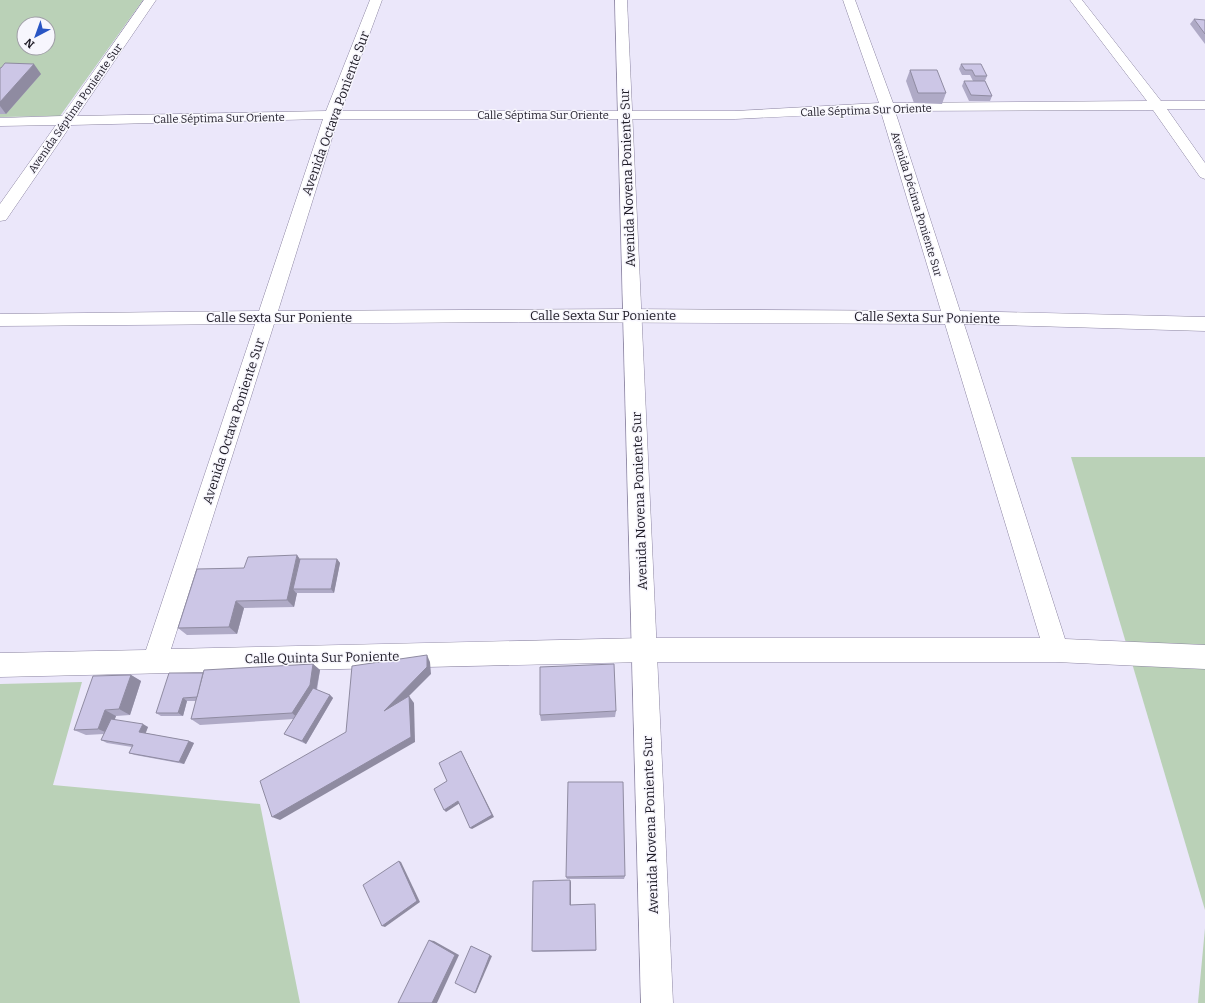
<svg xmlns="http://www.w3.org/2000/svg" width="1205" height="1003" font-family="Bitter,serif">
  <rect width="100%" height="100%" fill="#ebe7fa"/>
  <g fill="#bad1b7" fill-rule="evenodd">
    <path d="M 0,0 L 143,0 L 60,116 L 0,117 ZM 24,24 L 48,24 L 48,48 L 24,48 Z"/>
    <path d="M 1071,457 L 1205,457 L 1205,910 Z"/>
    <path d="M 82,682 L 53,785 L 260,804 L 300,1003 L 0,1003 L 0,684 Z"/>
    <path d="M 1205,928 L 1205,1003 L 1198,1003 Z"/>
  </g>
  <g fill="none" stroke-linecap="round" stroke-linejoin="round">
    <defs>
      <path id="minor" d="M 144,0 L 156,0 L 77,116 L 326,111 L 370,0 L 382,0 L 341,111 L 735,111 L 879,103 L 843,0 L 855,0 L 893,103 L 1147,101 L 1070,0 L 1082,0 L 1161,101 L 1205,101 L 1205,109 L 1167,109 L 1205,163 L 1205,179 L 1200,177 L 1153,110 L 895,111 L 960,311 L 1205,317 L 1205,331 L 964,324 L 1065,639 L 1205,645 L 1205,669 L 1056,662 L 644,662 L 0,677 L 0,653 L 146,650 L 255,324 L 0,326 L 0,314 L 259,311 L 323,119 L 71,125 L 6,220 L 0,221 L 0,204 L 56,125 L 0,126 L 0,118 L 62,116 ZM 881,112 L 941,311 L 622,309 L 278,311 L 338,119 L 735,119 ZM 519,322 L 945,324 L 1040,638 L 644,638 L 171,649 L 274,324 Z"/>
      <path id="tertiary" d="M 615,0 L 627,0 L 673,1003 L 641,1003 Z"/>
    </defs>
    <use href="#minor" stroke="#8c85a2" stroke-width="1"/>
    <use href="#tertiary" stroke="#8c85a2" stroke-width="1"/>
    <use href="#minor" fill="#fff" fill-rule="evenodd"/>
    <use href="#tertiary" fill="#fff" fill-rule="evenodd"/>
  </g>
  <g fill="#afaac6">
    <path d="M 1194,19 L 1205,20 L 1205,44 L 1190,24 Z"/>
    <path d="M 961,64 L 987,76 L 985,81 L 992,96 L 990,101 L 969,101 L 962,86 L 964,81 L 973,81 L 970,75 L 962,75 L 959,69 Z"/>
    <path d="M 0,68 L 41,74 L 6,114 L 0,114 Z"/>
    <path d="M 910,70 L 946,93 L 942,104 L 914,103 L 906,81 Z"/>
    <path d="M 300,559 L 337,559 L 340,563 L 334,593 L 297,593 L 294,607 L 244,608 L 237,634 L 187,635 L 178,628 L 244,568 Z"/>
    <path d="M 313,664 L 320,670 L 317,690 L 330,695 L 333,698 L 306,744 L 288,736 L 284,734 L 294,719 L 200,725 L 191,719 L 196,701 L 187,701 L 183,716 L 161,716 L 156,713 L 203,673 Z"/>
    <path d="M 131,675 L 141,681 L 130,715 L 116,716 L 114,720 L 148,727 L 145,733 L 189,741 L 194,743 L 184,764 L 135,755 L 129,753 L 132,747 L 107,743 L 101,740 L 104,734 L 86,735 L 74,730 Z"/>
    <path d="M 616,711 L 615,717 L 541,721 L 540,715 Z"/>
    <path d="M 625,876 L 624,879 L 567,879 L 566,877 Z"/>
    <path d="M 571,882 L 571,905 L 595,904 L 596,951 L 534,952 L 532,951 Z"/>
  </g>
  <g fill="#8f8ba1">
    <path d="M 34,64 L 41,74 L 6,114 L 0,106 L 0,102 Z"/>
    <path d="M 297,555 L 303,563 L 293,589 L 296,593 L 297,593 L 294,607 L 287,600 Z"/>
    <path d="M 337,559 L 340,563 L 334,593 L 331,589 Z"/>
    <path d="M 236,601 L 244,608 L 237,634 L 229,627 Z"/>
    <path d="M 427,655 L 430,662 L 431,674 L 389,716 L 384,711 Z"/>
    <path d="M 313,664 L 320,670 L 316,691 L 299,719 L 292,713 Z"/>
    <path d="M 131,675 L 141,681 L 130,715 L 119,709 Z"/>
    <path d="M 330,695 L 333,698 L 306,744 L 302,741 Z"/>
    <path d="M 409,696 L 414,703 L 415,742 L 280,820 L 272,817 Z"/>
    <path d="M 183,698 L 187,701 L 183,716 L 178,713 Z"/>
    <path d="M 105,710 L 116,716 L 110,734 L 98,729 Z"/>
    <path d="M 143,724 L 148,727 L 145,735 L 139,732 Z"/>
    <path d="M 189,741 L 194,743 L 184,764 L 179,762 Z"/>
    <path d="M 461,751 L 494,817 L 472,829 L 470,828 Z"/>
    <path d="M 458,801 L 460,803 L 446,812 L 444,810 Z"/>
    <path d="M 399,861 L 401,862 L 420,902 L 385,927 L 382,926 Z"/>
    <path d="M 570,880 L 571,882 L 571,907 L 570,905 Z"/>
    <path d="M 429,940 L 434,941 L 459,955 L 437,1003 L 432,1003 Z"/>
    <path d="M 471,946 L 492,956 L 476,993 L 475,993 Z"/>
  </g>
  <g fill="#ccc6e6" stroke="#8f8ba1">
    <path d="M 1194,19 L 1205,20 L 1205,34 Z"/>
    <path d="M 5,63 L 34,64 L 0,102 L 0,68 L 1,68 Z"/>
    <path d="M 961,64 L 981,64 L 987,76 L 975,76 L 972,70 L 965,70 Z"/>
    <path d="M 910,70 L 937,70 L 946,93 L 918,93 Z"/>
    <path d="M 964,81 L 985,81 L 992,96 L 971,95 Z"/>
    <path d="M 297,555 L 287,600 L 236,601 L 229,627 L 178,628 L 197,569 L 244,568 L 248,557 Z"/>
    <path d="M 300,559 L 337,559 L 331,589 L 293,589 Z"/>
    <path d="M 427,655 L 427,667 L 384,711 L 409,696 L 411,737 L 272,817 L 260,781 L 346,732 L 352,666 Z"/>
    <path d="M 313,664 L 310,685 L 292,713 L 191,719 L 204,670 Z"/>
    <path d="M 614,664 L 616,711 L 540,715 L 540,667 Z"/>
    <path d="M 169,673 L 203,673 L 197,697 L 183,698 L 178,713 L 156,713 Z"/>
    <path d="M 131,675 L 119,709 L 105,710 L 98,729 L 74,730 L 93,676 Z"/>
    <path d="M 313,688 L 330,695 L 302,741 L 284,734 Z"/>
    <path d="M 111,719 L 143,724 L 139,732 L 189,741 L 179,762 L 129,753 L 133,745 L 101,740 Z"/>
    <path d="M 461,751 L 492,815 L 470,828 L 458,801 L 444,810 L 434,789 L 447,781 L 439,763 Z"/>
    <path d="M 568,782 L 623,782 L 625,876 L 566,877 Z"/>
    <path d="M 399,861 L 417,901 L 382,926 L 363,885 Z"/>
    <path d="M 570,880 L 570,905 L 595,904 L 596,950 L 532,951 L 533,881 Z"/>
    <path d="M 429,940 L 455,955 L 432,1003 L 398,1003 Z"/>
    <path d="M 471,946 L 490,955 L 475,993 L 455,983 Z"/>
  </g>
  <g text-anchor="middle" stroke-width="3" stroke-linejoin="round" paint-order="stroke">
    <g font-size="11" fill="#1e1b26" stroke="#f7f6fd">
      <text transform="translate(75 108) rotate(-55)" y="4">Avenida Séptima Poniente Sur</text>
      <text transform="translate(866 110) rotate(-2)" y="4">Calle Séptima Sur Oriente</text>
      <text x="543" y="119">Calle Séptima Sur Oriente</text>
      <text transform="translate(219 118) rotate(-1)" y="4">Calle Séptima Sur Oriente</text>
      <text transform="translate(917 204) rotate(73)" y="4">Avenida Décima Poniente Sur</text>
    </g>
    <g font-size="13" fill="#1e1b26" stroke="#f7f6fd">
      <text transform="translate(335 113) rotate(-70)" y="5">Avenida Octava Poniente Sur</text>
      <text transform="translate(627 178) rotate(-92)" y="5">Avenida Novena Poniente Sur</text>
      <text x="603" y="320">Calle Sexta Sur Poniente</text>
      <text x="279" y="322">Calle Sexta Sur Poniente</text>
      <text transform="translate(927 317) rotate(1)" y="5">Calle Sexta Sur Poniente</text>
      <text transform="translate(233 421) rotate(-72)" y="5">Avenida Octava Poniente Sur</text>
      <text transform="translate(639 501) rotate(-92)" y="5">Avenida Novena Poniente Sur</text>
      <text transform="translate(322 657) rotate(-1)" y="5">Calle Quinta Sur Poniente</text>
      <text transform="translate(650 825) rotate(-92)" y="5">Avenida Novena Poniente Sur</text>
    </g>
  </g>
  <g transform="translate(36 36) rotate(221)"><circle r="19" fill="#f7f6fd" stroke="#a09ea7"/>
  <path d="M0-3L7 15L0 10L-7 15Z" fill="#2955c4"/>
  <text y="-6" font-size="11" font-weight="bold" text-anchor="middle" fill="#1e1b26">N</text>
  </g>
</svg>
